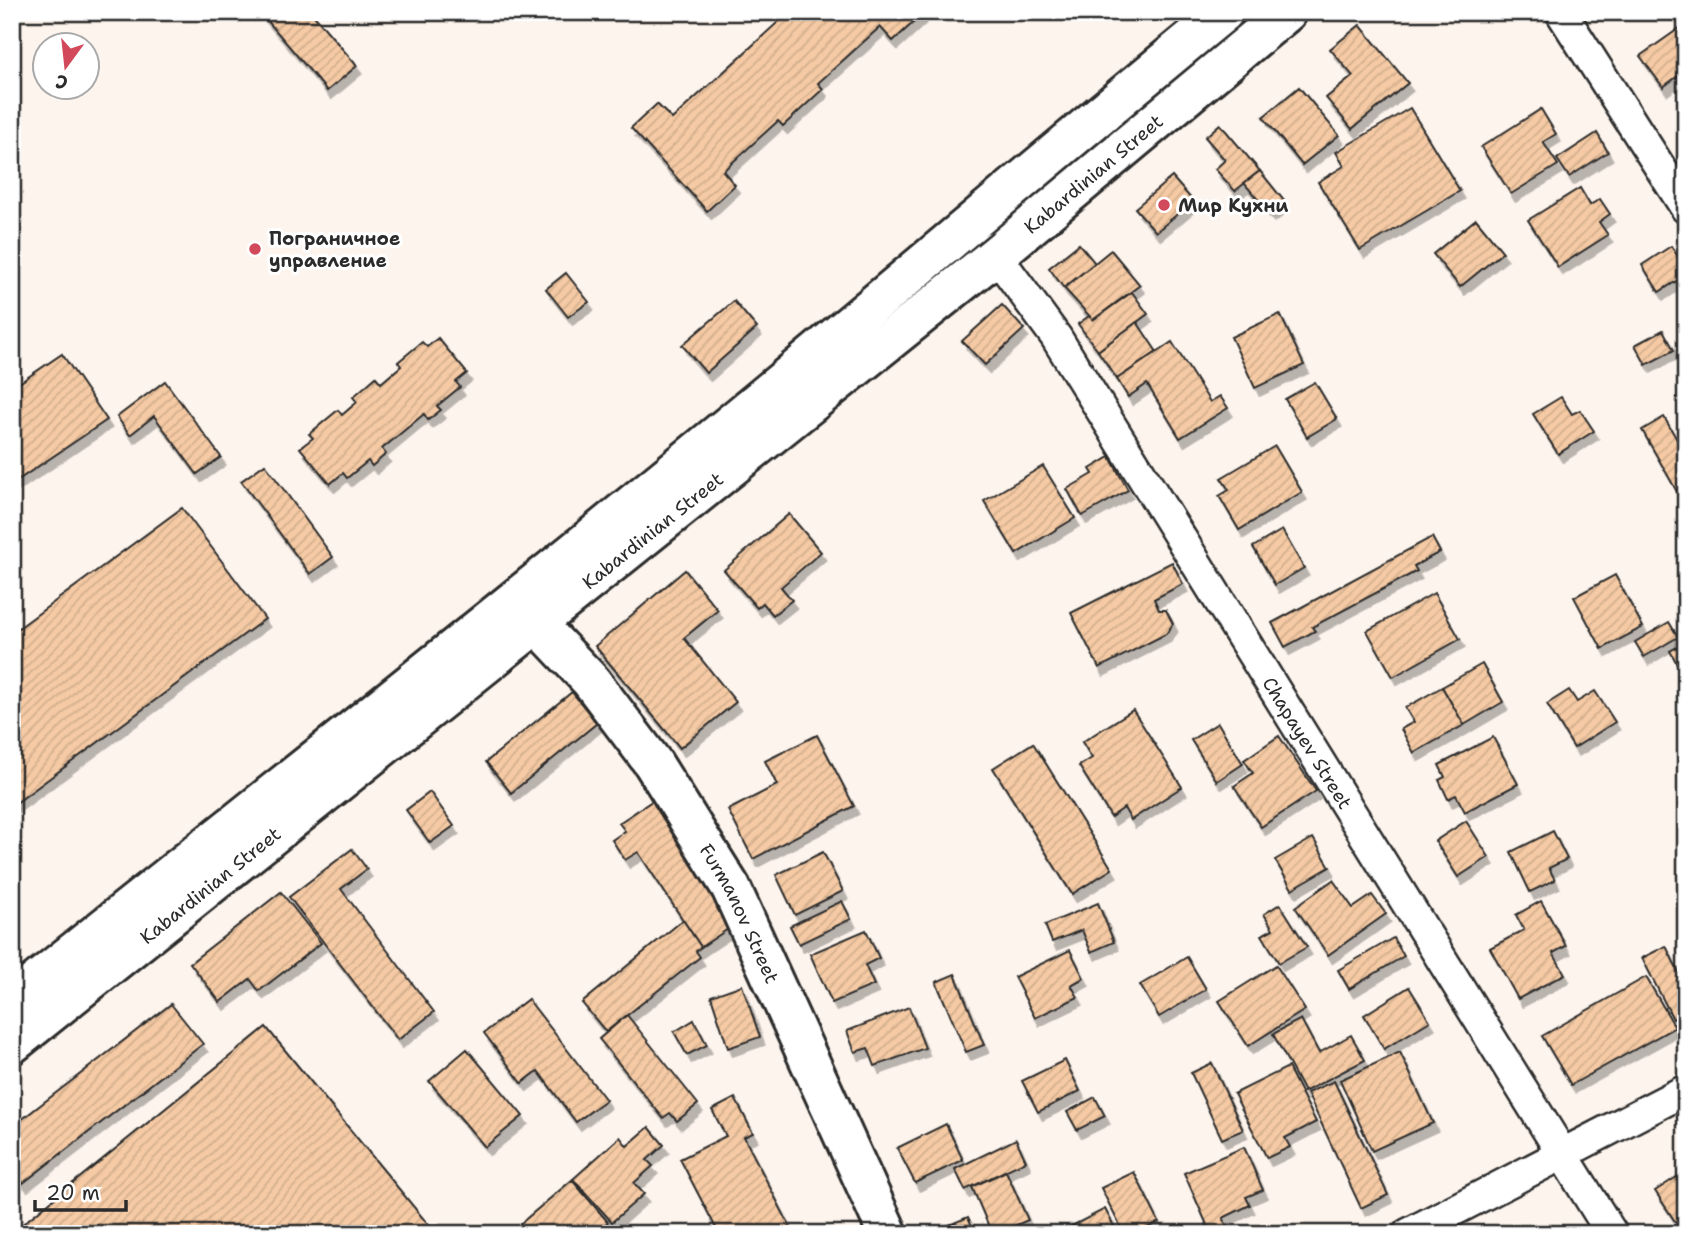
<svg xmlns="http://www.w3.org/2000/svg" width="1698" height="1246" font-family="'Shantell Sans',sans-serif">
  <defs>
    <pattern id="building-hatch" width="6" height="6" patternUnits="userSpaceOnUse" patternTransform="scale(1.75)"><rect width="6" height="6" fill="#f5caa4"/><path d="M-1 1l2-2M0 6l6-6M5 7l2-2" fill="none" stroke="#d2ae8d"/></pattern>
    <filter id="shadow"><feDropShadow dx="4.5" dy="8" stdDeviation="0" flood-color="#0004"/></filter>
  </defs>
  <rect width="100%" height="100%" fill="#fdf4ed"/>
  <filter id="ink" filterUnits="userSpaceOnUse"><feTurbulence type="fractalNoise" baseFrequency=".0143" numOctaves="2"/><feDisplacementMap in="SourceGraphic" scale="14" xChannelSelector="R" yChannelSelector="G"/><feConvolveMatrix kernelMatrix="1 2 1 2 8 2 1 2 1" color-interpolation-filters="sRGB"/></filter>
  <g filter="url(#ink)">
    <g fill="url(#building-hatch)" stroke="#2b2b2b" stroke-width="2" filter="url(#shadow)">
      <path d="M 260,12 L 311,12 L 357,66 L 327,91 Z"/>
      <path d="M 789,12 L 925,12 L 893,41 L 880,27 L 818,83 L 823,89 L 783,126 L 778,121 L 723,171 L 735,185 L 707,211 L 631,128 L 657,104 L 672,119 Z"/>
      <path d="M 1360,25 L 1408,83 L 1352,129 L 1326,98 L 1353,76 L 1330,49 Z"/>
      <path d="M 1684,25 L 1686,27 L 1686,70 L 1663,87 L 1640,56 Z"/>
      <path d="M 1299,87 L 1339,135 L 1302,165 L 1263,117 Z"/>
      <path d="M 1410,108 L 1460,191 L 1360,250 L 1318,182 L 1344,166 L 1336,152 Z"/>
      <path d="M 1541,109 L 1556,134 L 1543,142 L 1558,165 L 1511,194 L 1481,147 Z"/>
      <path d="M 1220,124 L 1260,171 L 1235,191 L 1215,169 L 1225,160 L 1205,137 Z"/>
      <path d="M 1597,133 L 1608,152 L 1569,177 L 1557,159 Z"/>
      <path d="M 1260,171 L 1285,202 L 1270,214 L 1244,183 Z"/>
      <path d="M 1172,177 L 1193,201 L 1156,232 L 1135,208 Z"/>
      <path d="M 1580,188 L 1590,205 L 1600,199 L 1610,214 L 1599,222 L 1608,235 L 1558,267 L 1528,220 Z"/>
      <path d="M 1476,219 L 1503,252 L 1460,287 L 1433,254 Z"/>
      <path d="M 1079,244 L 1095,263 L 1064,288 L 1049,268 Z"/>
      <path d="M 1671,246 L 1686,268 L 1686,275 L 1659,292 L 1642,265 Z"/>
      <path d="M 1111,250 L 1140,285 L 1093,320 L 1064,288 Z"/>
      <path d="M 566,273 L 589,302 L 568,317 L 546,289 Z"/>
      <path d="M 1132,292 L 1148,314 L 1098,351 L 1078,324 L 1089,316 L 1093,320 Z"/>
      <path d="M 734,301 L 757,328 L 706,373 L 682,345 Z"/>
      <path d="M 1002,305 L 1024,329 L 985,365 L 962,341 Z"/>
      <path d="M 1280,314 L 1304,365 L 1255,388 L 1231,337 Z"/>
      <path d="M 1137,322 L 1157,352 L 1117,379 L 1098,351 Z"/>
      <path d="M 1663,330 L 1674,350 L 1646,365 L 1635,345 Z"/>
      <path d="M 438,338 L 467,373 L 456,382 L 460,387 L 437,406 L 441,410 L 428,420 L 424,414 L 382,449 L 386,454 L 372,466 L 368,461 L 347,478 L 343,473 L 330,484 L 300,448 L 313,438 L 309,434 L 338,410 L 342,415 L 357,402 L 353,397 L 376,377 L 381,383 L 401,366 L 398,362 L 422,342 L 427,347 Z"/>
      <path d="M 1172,342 L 1210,402 L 1220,396 L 1228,408 L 1180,438 L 1147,384 L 1128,397 L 1117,379 Z"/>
      <path d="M 62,354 L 107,420 L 12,484 L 12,388 Z"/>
      <path d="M 165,381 L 221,457 L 197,474 L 154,416 L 130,435 L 117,417 Z"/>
      <path d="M 1315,382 L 1337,419 L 1307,437 L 1285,399 Z"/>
      <path d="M 1561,397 L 1572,414 L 1580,410 L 1594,431 L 1558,454 L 1533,414 Z"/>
      <path d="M 1664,417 L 1686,455 L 1686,503 L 1684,504 L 1642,430 Z"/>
      <path d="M 1275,446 L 1302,492 L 1239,530 L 1219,496 L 1229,490 L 1221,478 Z"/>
      <path d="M 1110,457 L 1128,490 L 1082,516 L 1067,489 L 1093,474 L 1090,469 Z"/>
      <path d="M 265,464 L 333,557 L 310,574 L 241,481 Z"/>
      <path d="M 1043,466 L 1075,518 L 1016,554 L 984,501 Z"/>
      <path d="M 182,508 L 265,619 L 12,806 L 12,633 Z"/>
      <path d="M 789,514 L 821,552 L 781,587 L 792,600 L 773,615 L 763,603 L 757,608 L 724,570 Z"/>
      <path d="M 1282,530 L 1304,568 L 1275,585 L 1253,547 Z"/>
      <path d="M 1432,537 L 1440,552 L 1414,566 L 1417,571 L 1312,627 L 1315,631 L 1285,647 L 1272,623 Z"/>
      <path d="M 1172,562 L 1183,584 L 1154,599 L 1159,610 L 1166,610 L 1173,624 L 1166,634 L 1099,668 L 1071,613 Z"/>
      <path d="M 685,570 L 718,610 L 684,638 L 736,702 L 680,748 L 595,646 Z"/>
      <path d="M 1615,575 L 1643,627 L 1602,649 L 1574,597 Z"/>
      <path d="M 1434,593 L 1460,639 L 1393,677 L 1367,631 Z"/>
      <path d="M 1669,622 L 1678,637 L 1644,657 L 1635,642 Z"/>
      <path d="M 1686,642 L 1686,666 L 1680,669 L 1670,651 Z"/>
      <path d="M 1482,664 L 1503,702 L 1464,725 L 1442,687 Z"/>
      <path d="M 1442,687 L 1464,725 L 1414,753 L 1401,729 L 1414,722 L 1405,708 Z"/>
      <path d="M 1569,690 L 1577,702 L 1595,691 L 1615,722 L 1574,748 L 1547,704 Z"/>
      <path d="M 572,692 L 597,723 L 511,793 L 486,762 Z"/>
      <path d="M 1133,710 L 1182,787 L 1131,820 L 1124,808 L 1111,817 L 1079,766 L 1092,758 L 1082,742 Z"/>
      <path d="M 1218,723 L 1243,764 L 1217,781 L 1191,740 Z"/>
      <path d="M 817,735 L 854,806 L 753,859 L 728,810 L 777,785 L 765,761 Z"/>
      <path d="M 1279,736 L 1316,791 L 1261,827 L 1234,786 L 1253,773 L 1244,760 Z"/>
      <path d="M 1493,737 L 1518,784 L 1465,812 L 1456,795 L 1448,799 L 1439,780 L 1445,777 L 1439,765 Z"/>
      <path d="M 1033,743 L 1112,869 L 1072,894 L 993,768 Z"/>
      <path d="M 430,792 L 454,826 L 430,843 L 406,810 Z"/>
      <path d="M 655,799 L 737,923 L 701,947 L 638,852 L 625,860 L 612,840 L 625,831 L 619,823 Z"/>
      <path d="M 1466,821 L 1489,857 L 1458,877 L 1435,841 Z"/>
      <path d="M 1553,831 L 1567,859 L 1549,868 L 1555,880 L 1530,892 L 1511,852 Z"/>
      <path d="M 1313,838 L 1330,867 L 1292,889 L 1275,860 Z"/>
      <path d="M 352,849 L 367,869 L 341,889 L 434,1012 L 398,1040 L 289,897 Z"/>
      <path d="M 823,852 L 843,891 L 795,915 L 776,875 Z"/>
      <path d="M 1333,880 L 1353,908 L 1372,895 L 1386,914 L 1328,955 L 1295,907 Z"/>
      <path d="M 281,892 L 321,943 L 259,991 L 250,979 L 220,1002 L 190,963 Z"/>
      <path d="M 842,901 L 851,919 L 799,944 L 790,926 Z"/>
      <path d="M 1541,901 L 1566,946 L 1553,953 L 1565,974 L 1518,999 L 1490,948 L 1524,930 L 1516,915 Z"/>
      <path d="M 1098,903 L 1114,942 L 1091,952 L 1082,930 L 1052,942 L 1045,925 Z"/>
      <path d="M 1280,904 L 1307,947 L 1279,963 L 1262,935 L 1273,929 L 1264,914 Z"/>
      <path d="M 683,920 L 701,947 L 696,951 L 700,957 L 606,1032 L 582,1003 Z"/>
      <path d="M 866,930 L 879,958 L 865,965 L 874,985 L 832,1003 L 810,954 Z"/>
      <path d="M 1393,938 L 1404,956 L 1349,989 L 1338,970 Z"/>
      <path d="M 1666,946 L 1679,973 L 1686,970 L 1686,1013 L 1673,1019 L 1642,958 Z"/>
      <path d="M 1070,950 L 1084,978 L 1071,985 L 1078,997 L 1035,1018 L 1014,977 Z"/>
      <path d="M 1187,957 L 1206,989 L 1159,1017 L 1140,985 Z"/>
      <path d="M 1276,965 L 1305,1010 L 1248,1046 L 1219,1001 Z"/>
      <path d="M 955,974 L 984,1045 L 966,1052 L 936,982 Z"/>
      <path d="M 1646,977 L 1675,1027 L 1571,1085 L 1542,1036 Z"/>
      <path d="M 742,985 L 760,1037 L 728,1048 L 711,996 Z"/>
      <path d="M 1409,987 L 1430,1021 L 1384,1049 L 1364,1015 Z"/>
      <path d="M 528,999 L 606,1100 L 576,1122 L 538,1071 L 522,1083 L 484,1033 Z"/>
      <path d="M 171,1004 L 203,1044 L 23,1183 L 12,1170 L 12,1127 Z"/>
      <path d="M 909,1007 L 925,1048 L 875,1066 L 868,1048 L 855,1052 L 847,1031 Z"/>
      <path d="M 627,1015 L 698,1104 L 677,1121 L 670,1113 L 663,1118 L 599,1039 Z"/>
      <path d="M 1301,1019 L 1319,1053 L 1351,1035 L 1365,1060 L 1304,1092 L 1273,1034 Z"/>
      <path d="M 694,1020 L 707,1045 L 687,1055 L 674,1032 Z"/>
      <path d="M 266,1027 L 436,1234 L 16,1234 L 14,1231 Z"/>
      <path d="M 467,1049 L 523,1116 L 485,1147 L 429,1081 Z"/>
      <path d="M 1400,1052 L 1433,1123 L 1372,1151 L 1340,1080 Z"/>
      <path d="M 1065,1060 L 1080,1091 L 1038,1112 L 1022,1081 Z"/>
      <path d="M 1212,1063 L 1243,1130 L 1222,1139 L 1191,1073 Z"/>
      <path d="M 1288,1067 L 1316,1122 L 1285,1138 L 1290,1147 L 1267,1158 L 1234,1094 Z"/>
      <path d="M 1334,1081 L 1388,1195 L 1361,1208 L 1307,1093 Z"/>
      <path d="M 1095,1097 L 1105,1116 L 1077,1130 L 1067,1112 Z"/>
      <path d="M 735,1098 L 753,1133 L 744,1137 L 794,1234 L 719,1234 L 680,1159 L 726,1136 L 712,1110 Z"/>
      <path d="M 946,1124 L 963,1160 L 915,1183 L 897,1148 Z"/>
      <path d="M 649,1127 L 664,1145 L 647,1160 L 653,1166 L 634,1183 L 644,1194 L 612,1222 L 573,1179 L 620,1137 L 627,1146 Z"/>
      <path d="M 1016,1139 L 1026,1161 L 965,1190 L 955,1169 Z"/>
      <path d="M 1244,1147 L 1263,1190 L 1246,1197 L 1250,1205 L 1223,1218 L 1230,1234 L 1211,1234 L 1184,1173 Z"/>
      <path d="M 1006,1171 L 1028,1220 L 996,1234 L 992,1234 L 972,1187 Z"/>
      <path d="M 1686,1171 L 1686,1225 L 1680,1229 L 1655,1191 Z"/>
      <path d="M 1134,1172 L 1159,1222 L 1135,1234 L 1124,1234 L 1101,1188 Z"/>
      <path d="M 572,1180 L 608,1222 L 594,1234 L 528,1234 L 520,1224 Z"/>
      <path d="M 1105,1209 L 1118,1234 L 1056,1234 Z"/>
      <path d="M 968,1217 L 976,1234 L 930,1234 L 930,1233 Z"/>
    </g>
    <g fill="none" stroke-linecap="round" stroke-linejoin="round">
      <defs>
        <g id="street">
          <path d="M 1561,12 L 1686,208"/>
          <path id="s1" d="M 996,255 L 1056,337 L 1612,1234"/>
          <path d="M 1408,1234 L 1686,1090"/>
        </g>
        <g id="secondary">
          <path id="s2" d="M 520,606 L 591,681 L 653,763 L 731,888 L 888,1234"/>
          <path d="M 12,1001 C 250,811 489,623 723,430 C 891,292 1056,150 1224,12"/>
          <path id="s3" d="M 12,1044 L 996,255 L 1287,12"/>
        </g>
      </defs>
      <use href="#street" stroke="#2b2b2b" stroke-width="35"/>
      <use href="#secondary" stroke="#2b2b2b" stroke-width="44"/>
      <use href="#street" stroke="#fff" stroke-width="30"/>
      <use href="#secondary" stroke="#fff" stroke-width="38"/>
    </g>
  </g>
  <g fill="#d1495b" stroke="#fff" stroke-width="2.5">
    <circle cx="1164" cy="205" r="7"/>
    <circle cx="255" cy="249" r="7"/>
  </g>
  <g text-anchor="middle" stroke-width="6" stroke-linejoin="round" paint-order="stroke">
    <g font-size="19" fill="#2b2b2b" stroke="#fff">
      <text dy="7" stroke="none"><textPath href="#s3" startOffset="1388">Kabardinian Street</textPath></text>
      <text dy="7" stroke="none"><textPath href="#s3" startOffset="821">Kabardinian Street</textPath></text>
      <text dy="7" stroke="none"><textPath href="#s1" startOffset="579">Chapayev Street</textPath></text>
      <text dy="7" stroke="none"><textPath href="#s3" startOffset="254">Kabardinian Street</textPath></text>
      <text dy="7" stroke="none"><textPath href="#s2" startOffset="380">Furmanov Street</textPath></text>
    </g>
    <g font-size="19" font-weight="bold" fill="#2b2b2b" stroke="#fff" text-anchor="start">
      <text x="1178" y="212">Мир Кухни</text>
      <text x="269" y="245">Пограничное<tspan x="269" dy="22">управление</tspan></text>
    </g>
  </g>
  <rect width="1698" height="1246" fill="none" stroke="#fff" stroke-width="42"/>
  <rect x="21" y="21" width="1656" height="1204" fill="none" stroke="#2b2b2b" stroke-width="2.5" filter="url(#ink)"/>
  <g transform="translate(66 66) rotate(195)"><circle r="33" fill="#ffffff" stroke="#aaaaaa" stroke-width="2"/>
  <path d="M0-5L12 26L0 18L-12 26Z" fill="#d1495b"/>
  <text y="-10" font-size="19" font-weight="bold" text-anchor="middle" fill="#2b2b2b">С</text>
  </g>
  <path d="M35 1200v10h91v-10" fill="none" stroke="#2b2b2b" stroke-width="3.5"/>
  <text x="46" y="1200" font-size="21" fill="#2b2b2b" stroke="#ffffff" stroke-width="5" paint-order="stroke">20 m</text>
</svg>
